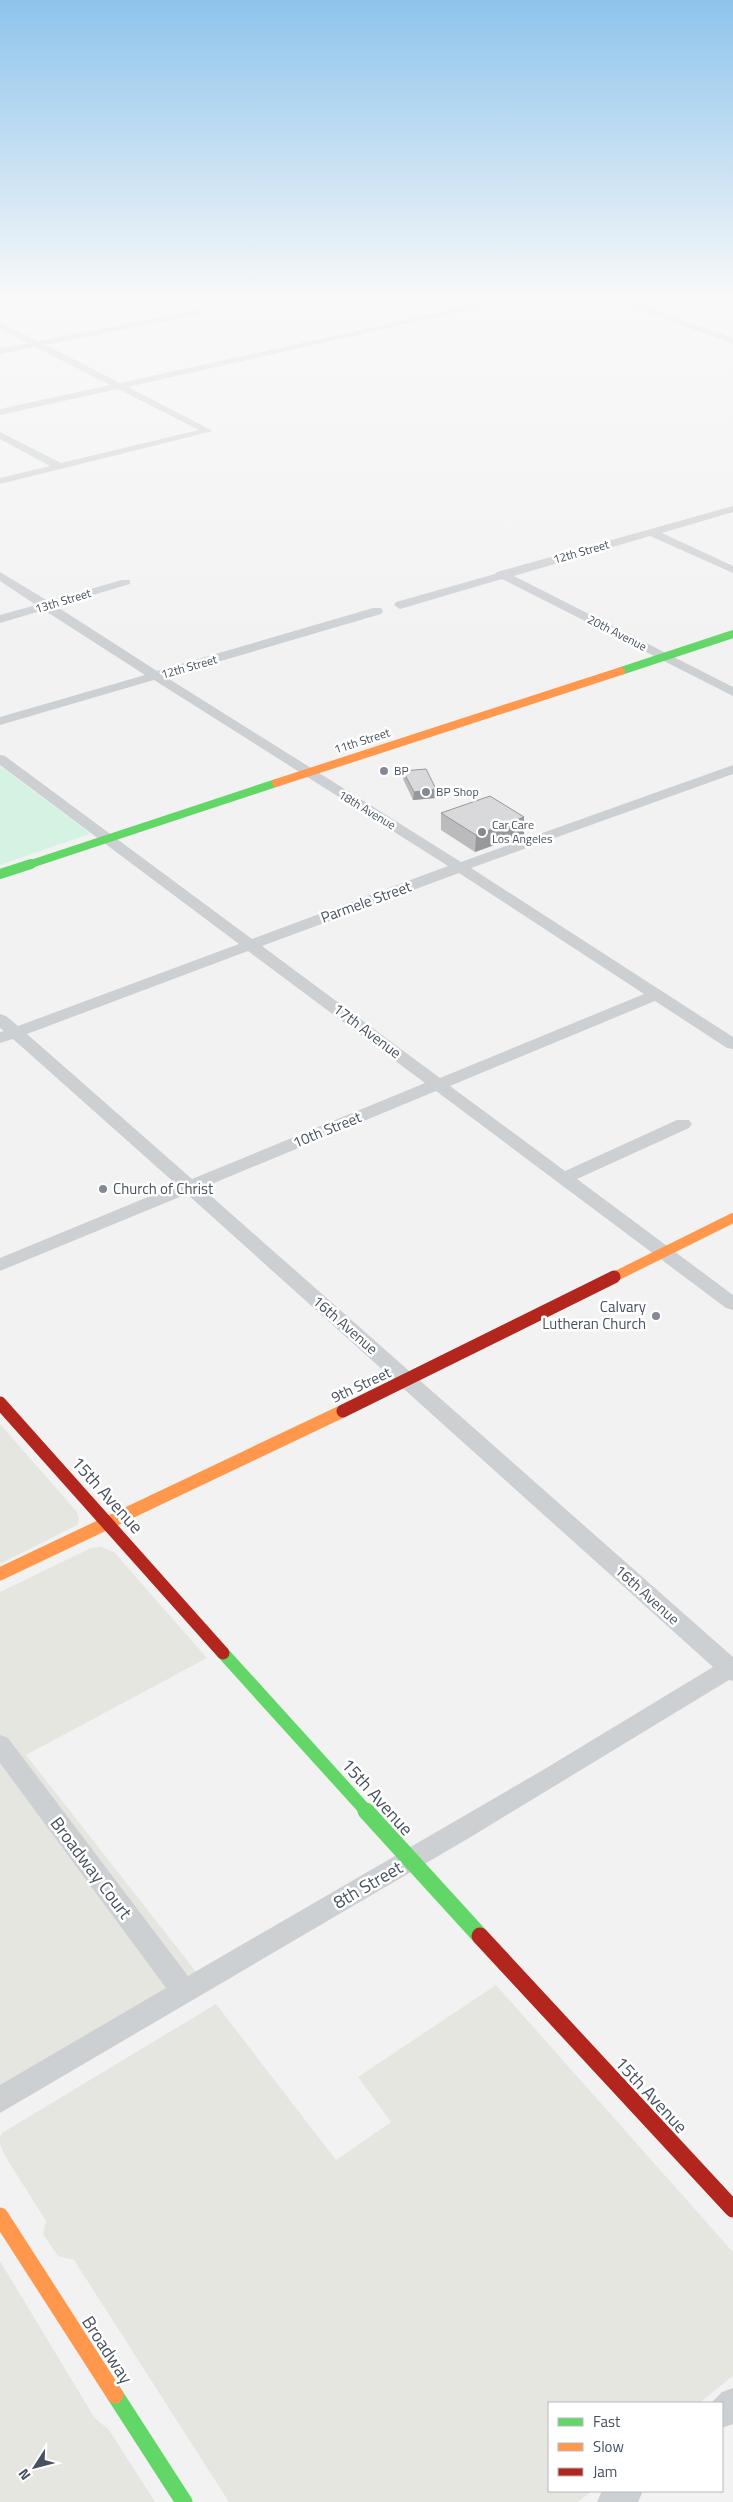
<svg xmlns="http://www.w3.org/2000/svg" width="733" height="2502" font-family="'Titillium Web',sans-serif">
  <rect width="100%" height="100%" fill="#f2f2f2"/>
  <g fill="#e6e6e0">
    <path d="M 0,1424 L 77,1512 L 79,1519 L 77,1525 L 0,1564 Z"/>
    <path d="M 101,1547 L 114,1552 L 207,1658 L 26,1755 L 197,1973 L 0,2091 L 0,1592 L 91,1548 Z"/>
    <path d="M 496,1985 L 733,2252 L 733,2376 L 699,2403 L 549,2403 L 549,2491 L 592,2491 L 578,2502 L 229,2502 L 74,2260 L 58,2256 L 43,2234 L 46,2221 L 5,2156 L 0,2144 L 0,2137 L 2,2133 L 216,2004 L 336,2160 L 391,2122 L 358,2077 Z"/>
    <path d="M 0,2261 L 94,2417 L 109,2430 L 155,2502 L 0,2502 Z"/>
  </g>
  <path fill="#d5f3e3" d="M 0,766 L 87,831 L 89,834 L 0,865 Z"/>
  <g fill="none" stroke-linecap="round" stroke-linejoin="round">
    <g fill="#cdd0d3" fill-rule="evenodd">
      <path d="M 506,298 L 521,298 L 128,387 L 213,431 L 0,484 L 0,478 L 50,466 L 0,439 L 0,432 L 61,463 L 199,430 L 118,389 L 0,415 L 0,409 L 110,385 L 35,347 L 0,354 L 0,348 L 28,343 L 0,329 L 0,322 L 38,341 L 204,309 L 205,311 L 201,314 L 46,345 L 120,383 Z"/>
      <path d="M 608,298 L 620,298 L 733,338 L 733,344 Z"/>
      <path d="M 733,506 L 733,512 L 662,533 L 733,566 L 733,573 L 650,536 L 514,576 L 733,687 L 733,696 L 502,579 L 400,609 L 394,605 L 396,602 L 495,574 L 497,572 Z"/>
      <path d="M 0,572 L 48,601 L 122,580 L 130,580 L 130,584 L 56,606 L 157,671 L 373,608 L 381,608 L 383,611 L 381,614 L 166,677 L 461,862 L 733,765 L 733,774 L 471,868 L 733,1037 L 733,1049 L 727,1048 L 655,1001 L 450,1086 L 565,1171 L 677,1120 L 689,1120 L 692,1124 L 689,1128 L 577,1179 L 733,1295 L 733,1310 L 726,1308 L 436,1091 L 202,1188 L 733,1657 L 733,1681 L 729,1680 L 469,1838 L 0,2113 L 0,2085 L 166,1988 L 0,1763 L 0,1735 L 8,1738 L 188,1976 L 543,1770 L 713,1667 L 187,1194 L 0,1271 L 0,1258 L 177,1185 L 13,1039 L 0,1043 L 0,1032 L 4,1031 L 0,1028 L 0,1014 L 6,1016 L 18,1026 L 239,944 L 0,765 L 0,755 L 5,756 L 252,939 L 448,866 L 154,680 L 0,725 L 0,717 L 145,675 L 44,610 L 0,623 L 0,615 L 36,605 L 0,581 ZM 459,873 L 644,994 L 440,1078 L 262,946 ZM 248,951 L 425,1083 L 192,1179 L 27,1034 Z"/>
      <path d="M 733,2388 L 733,2424 L 722,2428 L 722,2403 L 711,2403 L 722,2392 Z"/>
      <path d="M 602,2491 L 643,2491 L 638,2502 L 597,2502 Z"/>
    </g>
    <g stroke="#63d668" stroke-width="8">
      <path d="M 621,671 L 733,634"/>
      <path d="M 28,865 L 276,783"/>
    </g>
    <path stroke="#63d668" stroke-width="10" d="M 0,874 L 31,864"/>
    <path stroke="#63d668" stroke-width="13" d="M 223,1653 L 367,1812"/>
    <g stroke="#63d668" stroke-width="17">
      <path d="M 366,1811 L 480,1936"/>
      <path d="M 115,2395 L 184,2502"/>
    </g>
    <path stroke="#ff974d" stroke-width="8" d="M 276,783 L 621,671"/>
    <path stroke="#ff974d" stroke-width="10" d="M 614,1277 L 733,1218"/>
    <path stroke="#ff974d" stroke-width="13" d="M 0,1574 L 343,1411"/>
    <path stroke="#ff974d" stroke-width="17" d="M 0,2216 L 115,2395"/>
    <path stroke="#b3261e" stroke-width="10" d="M 612,1278 L 614,1277"/>
    <g stroke="#b3261e" stroke-width="13">
      <path d="M 0,1403 L 223,1653"/>
      <path d="M 343,1411 L 614,1277"/>
    </g>
    <path stroke="#b3261e" stroke-width="17" d="M 480,1936 L 733,2209"/>
  </g>
  <g fill="#bbbbbd">
    <path d="M 403,771 L 436,798 L 413,800 L 403,779 Z"/>
    <path d="M 441,813 L 524,817 L 524,834 L 475,852 L 441,830 Z"/>
  </g>
  <g fill="#98989a">
    <path d="M 436,789 L 436,798 L 413,800 L 414,792 Z"/>
    <path d="M 524,817 L 524,834 L 475,852 L 476,835 Z"/>
  </g>
  <g fill="#d9d9dc" stroke="#98989a">
    <path d="M 426,769 L 436,789 L 414,792 L 403,771 Z"/>
    <path d="M 490,796 L 524,817 L 476,835 L 441,813 Z"/>
  </g>
  <linearGradient id="sky" x2="0" y2="1"><stop stop-color="#8ec4ec"/><stop offset="0.46" stop-color="#f9f9f9"/><stop offset="1" stop-color="#f9f9f9" stop-opacity="0"/></linearGradient>
  <rect width="733" height="648" fill="url(#sky)"/>
  <g fill="#838a93" stroke="#fff" stroke-width="2">
    <circle cx="384" cy="771" r="5"/>
    <circle cx="426" cy="792" r="5"/>
    <circle cx="482" cy="832" r="5"/>
    <circle cx="103" cy="1189" r="5"/>
    <circle cx="656" cy="1316" r="5"/>
  </g>
  <g text-anchor="middle" stroke-width="5" stroke-linejoin="round" paint-order="stroke">
    <g font-size="12" fill="#475260" stroke="#fff">
      <text transform="translate(581 552) rotate(-16)" y="4">12th Street</text>
      <text transform="translate(63 601) rotate(-17)" y="4">13th Street</text>
      <text transform="translate(617 633) rotate(27)" y="4">20th Avenue</text>
      <text transform="translate(189 667) rotate(-16)" y="4">12th Street</text>
      <text transform="translate(362 741) rotate(-18)" y="4">11th Street</text>
      <text transform="translate(367 810) rotate(31)" y="4">18th Avenue</text>
    </g>
    <g font-size="12" fill="#475260" stroke="#fff" text-anchor="start">
      <text x="394" y="775">BP</text>
      <text x="436" y="796">BP Shop</text>
      <text x="492" y="829">Car Care<tspan x="492" dy="14">Los Angeles</tspan></text>
    </g>
    <g font-size="15" fill="#475260" stroke="#fff">
      <text transform="translate(366 902) rotate(-20)" y="5">Parmele Street</text>
      <text transform="translate(367 1031) rotate(37)" y="5">17th Avenue</text>
      <text transform="translate(327 1130) rotate(-22)" y="5">10th Street</text>
      <text transform="translate(345 1325) rotate(41)" y="5">16th Avenue</text>
      <text transform="translate(361 1385) rotate(-25)" y="5">9th Street</text>
      <text transform="translate(647 1595) rotate(42)" y="5">16th Avenue</text>
    </g>
    <g font-size="15" fill="#475260" stroke="#fff" text-anchor="start">
      <text x="113" y="1194">Church of Christ</text>
      <text x="646" y="1312" text-anchor="end">Calvary<tspan x="646" dy="17">Lutheran Church</tspan></text>
    </g>
    <g font-size="18" fill="#475260" stroke="#fff">
      <text transform="translate(107 1495) rotate(48)" y="6">15th Avenue</text>
      <text transform="translate(377 1797) rotate(48)" y="6">15th Avenue</text>
      <text transform="translate(91 1868) rotate(53)" y="6">Broadway Court</text>
      <text transform="translate(368 1885) rotate(-30)" y="6">8th Street</text>
      <text transform="translate(651 2095) rotate(47)" y="6">15th Avenue</text>
      <text transform="translate(107 2350) rotate(57)" y="6">Broadway</text>
    </g>
  </g>
  <rect x="548" y="2402" width="175" height="90" fill="#ffffff" stroke="#b5babf"/>
  <rect x="558" y="2418" width="25" height="8" fill="#63d668" stroke="#b5babf"/>
  <text x="593" y="2427" font-size="15" fill="#475260">Fast</text>
  <rect x="558" y="2443" width="25" height="8" fill="#ff974d" stroke="#b5babf"/>
  <text x="593" y="2452" font-size="15" fill="#475260">Slow</text>
  <rect x="558" y="2468" width="25" height="8" fill="#b3261e" stroke="#b5babf"/>
  <text x="593" y="2477" font-size="15" fill="#475260">Jam</text>
  <g transform="translate(35 2467) rotate(234)" stroke="#ffffff" stroke-width="4" paint-order="stroke">
  <path d="M0-4L9 19L0 12L-9 19Z" fill="#475260"/>
  <text y="-8" font-size="14" font-weight="bold" text-anchor="middle" fill="#475260">N</text>
  </g>
</svg>
